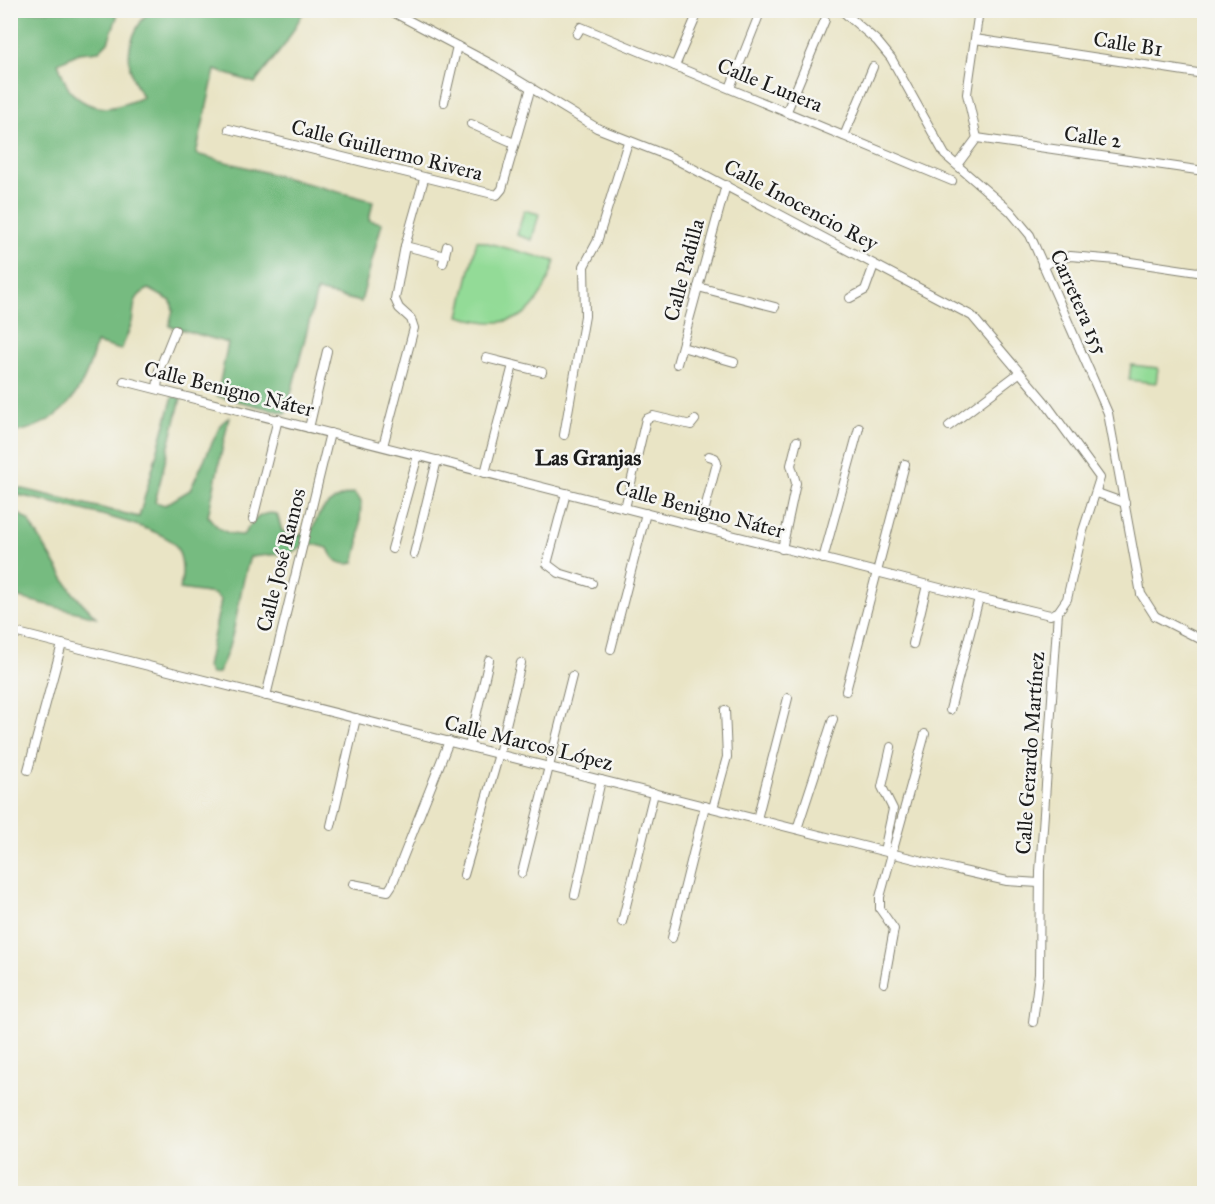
<svg xmlns="http://www.w3.org/2000/svg" width="1215" height="1204" font-family="'IM FELL Great Primer',serif">
  <rect width="100%" height="100%" fill="#f6f6f2"/>
  <filter id="ink" filterUnits="userSpaceOnUse"><feTurbulence type="fractalNoise" baseFrequency=".0167" numOctaves="2"/><feDisplacementMap in="SourceGraphic" scale="12" xChannelSelector="R" yChannelSelector="G"/><feConvolveMatrix kernelMatrix="1 2 1 2 8 2 1 2 1" color-interpolation-filters="sRGB"/></filter>
  <filter id="wash" filterUnits="userSpaceOnUse"><feTurbulence type="fractalNoise" baseFrequency=".008" numOctaves="4" result="noise"/><feDisplacementMap in="SourceGraphic" scale="24" xChannelSelector="R" yChannelSelector="G"/><feGaussianBlur stdDeviation="1.35" result="paint"/><feColorMatrix in="noise" values="0 0 0 0 0 0 0 0 0 0 0 0 0 0 0 0 0 1.4 0 .05"/><feComposite in="paint" operator="in"/></filter>
  <g filter="url(#wash)">
    <rect width="100%" height="100%" fill="#e9e4c5"/>
    <g fill="#93db97" stroke="#587c5a" stroke-width="1.5">
      <path d="M 524,210 L 539,214 L 532,240 L 517,235 Z"/>
      <path d="M 477,240 L 555,261 C 538,316 515,333 459,316 Z"/>
      <path d="M 1131,365 L 1158,368 L 1156,383 L 1129,380 Z"/>
    </g>
    <g fill="#76bb80" stroke="#496c4e" stroke-width="1.5">
      <path d="M 11,11 L 115,11 L 117,17 L 108,42 L 99,51 L 79,53 L 58,63 C 62,72 65,87 72,93 C 96,116 117,108 143,97 C 121,66 126,38 149,11 L 304,11 L 286,43 L 255,83 L 215,70 L 196,154 L 373,201 L 369,220 L 382,223 L 361,302 L 317,291 L 286,413 L 217,396 L 228,343 L 169,326 L 173,310 L 171,301 L 149,289 C 132,296 135,306 132,322 C 129,331 125,341 121,350 L 96,343 C 84,392 63,425 11,433 Z"/>
      <path d="M 173,396 L 181,398 L 155,502 L 165,505 L 190,490 L 221,424 L 229,417 L 208,516 C 217,529 227,535 243,535 C 252,522 260,510 277,514 L 282,531 L 298,536 L 313,528 C 320,507 333,497 354,493 L 361,501 L 359,543 L 354,563 C 340,566 333,561 328,548 L 310,543 L 290,553 L 250,557 C 236,598 239,633 218,673 L 211,674 L 207,667 L 221,600 L 214,594 L 180,589 C 183,575 184,558 175,545 C 161,525 47,502 18,495 L 11,507 L 11,490 L 19,488 L 139,517 Z"/>
      <path d="M 11,508 L 29,521 L 73,593 L 96,617 L 11,596 Z"/>
    </g>
  </g>
  <g filter="url(#ink)">
    <g fill="none" stroke-linecap="round" stroke-linejoin="round">
      <defs>
        <g id="minor">
          <path d="M 389,10 L 493,65 L 597,128 L 671,157 L 972,316 L 1044,401 L 1100,478 L 1082,534 L 1067,599 L 1058,612 L 1040,871 L 1039,974 L 1033,1022"/>
          <path d="M 841,10 L 877,41 L 891,58 L 945,155 L 1010,211 L 1030,235 L 1108,413 L 1141,594 L 1155,616 L 1204,641"/>
          <path d="M 577,34 L 581,27 L 952,181"/>
          <path d="M 975,39 L 1204,74"/>
          <path d="M 675,66 L 699,10"/>
          <path d="M 730,88 L 761,10"/>
          <path d="M 444,102 L 457,46"/>
          <path d="M 787,111 L 825,20"/>
          <path d="M 471,124 L 514,143"/>
          <path d="M 229,129 L 497,195 L 502,189 L 531,87"/>
          <path d="M 844,136 L 873,67"/>
          <path d="M 977,138 L 1204,171"/>
          <path d="M 977,138 L 967,94 L 979,10"/>
          <path d="M 957,165 L 977,138"/>
          <path d="M 405,246 L 445,256"/>
          <path d="M 443,263 L 447,246"/>
          <path d="M 1042,265 L 1070,256 L 1117,260 L 1204,273"/>
          <path d="M 698,287 L 775,307"/>
          <path d="M 850,298 L 865,290 L 874,265"/>
          <path d="M 682,347 L 734,362"/>
          <path d="M 486,358 L 542,372"/>
          <path d="M 677,364 L 726,185"/>
          <path d="M 124,381 L 979,598 L 1050,615 L 1058,612"/>
          <path d="M 157,389 L 159,370 L 175,330"/>
          <path d="M 949,426 L 1019,373"/>
          <path d="M 309,428 L 327,351"/>
          <path d="M 564,435 L 585,316 L 584,266 L 597,242 L 628,142"/>
          <path d="M 383,446 L 414,328 L 411,319 L 399,308 L 395,299 L 405,246 L 424,179"/>
          <path d="M 485,473 L 513,365"/>
          <path d="M 566,493 L 547,564 L 559,573 L 592,583"/>
          <path d="M 1097,493 L 1125,503"/>
          <path d="M 625,508 L 646,419 L 653,416 L 691,425 L 695,420"/>
          <path d="M 253,519 L 278,419"/>
          <path d="M 700,527 L 717,463 L 715,458 L 709,456"/>
          <path d="M 392,549 L 418,455"/>
          <path d="M 782,549 L 796,483 L 791,465 L 797,441"/>
          <path d="M 414,554 L 437,460"/>
          <path d="M 823,559 L 859,428"/>
          <path d="M 10,631 L 954,869 L 1007,881 L 1039,883"/>
          <path d="M 913,644 L 927,585"/>
          <path d="M 611,649 L 646,513"/>
          <path d="M 846,691 L 905,464"/>
          <path d="M 266,696 L 330,433"/>
          <path d="M 950,710 L 979,598"/>
          <path d="M 469,746 L 489,660"/>
          <path d="M 28,770 L 62,644"/>
          <path d="M 713,808 L 727,757 L 725,710"/>
          <path d="M 757,819 L 788,698"/>
          <path d="M 331,826 L 356,718"/>
          <path d="M 797,829 L 833,719"/>
          <path d="M 884,851 L 893,809 L 882,787 L 891,747"/>
          <path d="M 522,873 L 572,676"/>
          <path d="M 464,875 L 499,754 L 521,663"/>
          <path d="M 353,884 L 388,891 L 392,885 L 449,741"/>
          <path d="M 575,895 L 601,780"/>
          <path d="M 622,922 L 654,793"/>
          <path d="M 672,938 L 705,806"/>
          <path d="M 884,983 L 894,929 L 880,909 L 880,897 L 925,734"/>
        </g>
      </defs>
      <use href="#minor" stroke="#828070" stroke-width="10"/>
      <use href="#minor" stroke="#fff" stroke-width="8"/>
    </g>
  </g>
  <g text-anchor="middle" stroke-width="5" stroke-linejoin="round" paint-order="stroke">
    <g font-size="21" fill="#1c1c1c" stroke="#f6f6f2">
      <text transform="translate(1128 44) rotate(9)" y="7">Calle B1</text>
      <text transform="translate(770 85) rotate(22)" y="7">Calle Lunera</text>
      <text transform="translate(1093 137) rotate(8)" y="7">Calle 2</text>
      <text transform="translate(387 150) rotate(14)" y="7">Calle Guillermo Rivera</text>
      <text transform="translate(801 205) rotate(28)" y="7">Calle Inocencio Rey</text>
      <text transform="translate(684 270) rotate(-75)" y="7">Calle Padilla</text>
      <text transform="translate(1079 302) rotate(66)" y="7">Carretera 155</text>
      <text transform="translate(229 389) rotate(14)" y="7">Calle Benigno Náter</text>
      <text transform="translate(700 509) rotate(15)" y="7">Calle Benigno Náter</text>
      <text transform="translate(281 560) rotate(-76)" y="7">Calle José Ramos</text>
      <text transform="translate(529 743) rotate(14)" y="7">Calle Marcos López</text>
      <text transform="translate(1030 753) rotate(-86)" y="7">Calle Gerardo Martínez</text>
    </g>
    <g font-size="22" font-weight="bold" fill="#1c1c1c" stroke="#f6f6f2">
      <text x="588" y="465">Las Granjas</text>
    </g>
  </g>
  <rect width="1215" height="1204" fill="none" stroke="#f6f6f2" stroke-width="36"/>
</svg>
